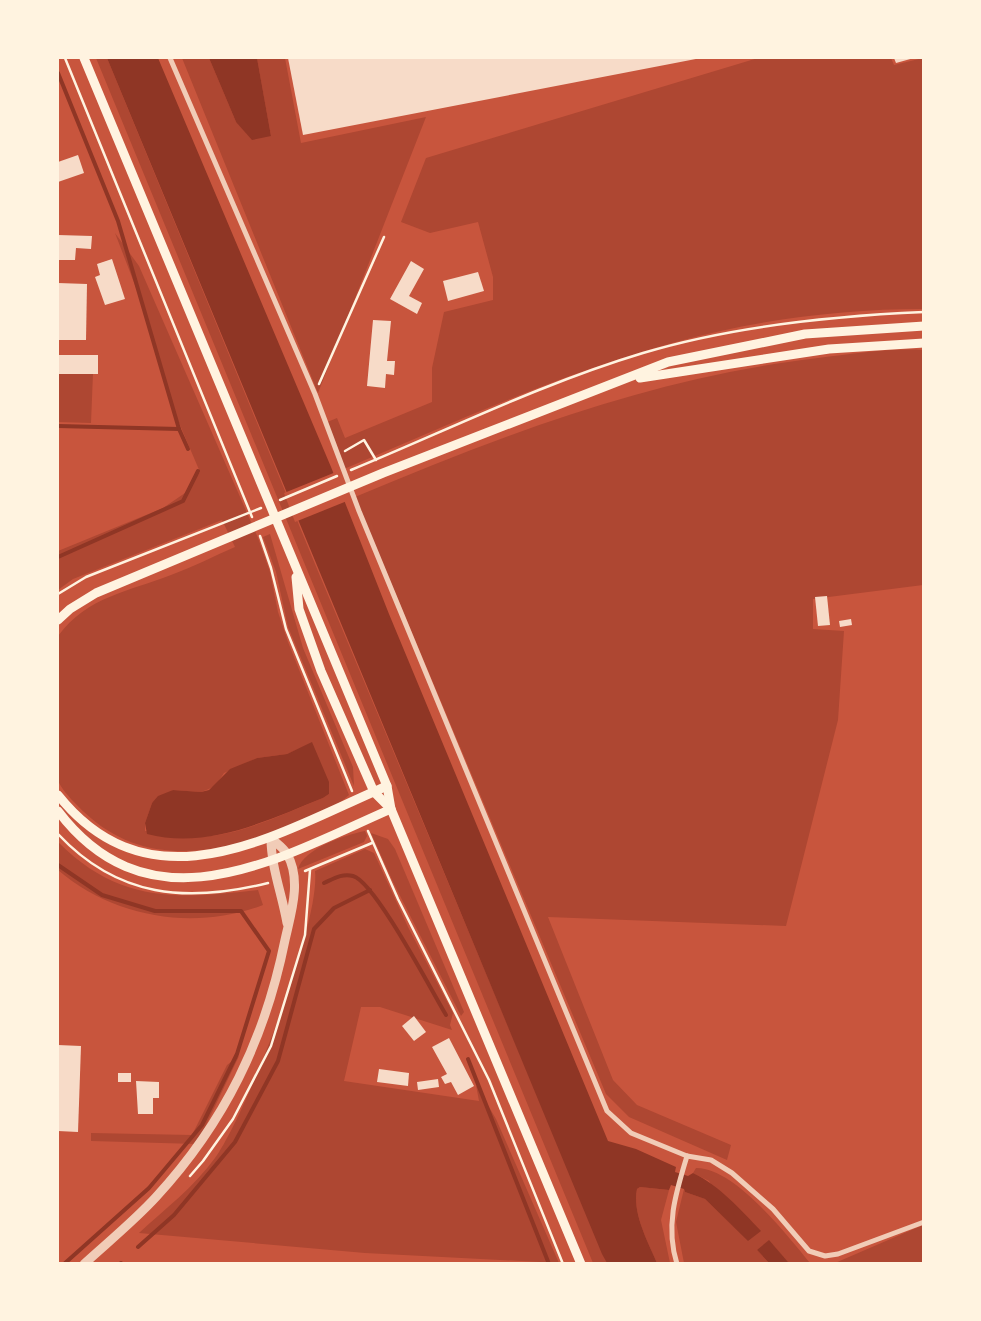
<svg xmlns="http://www.w3.org/2000/svg" width="981" height="1321" font-family="'Source Sans 3',sans-serif">
  <rect width="100%" height="100%" fill="#c8553d"/>
  <g fill="#ae4732" fill-rule="evenodd">
    <path d="M 96,58 L 107,58 L 315,564 L 607,1263 L 593,1263 Z"/>
    <path d="M 182,58 L 209,58 L 236,122 L 271,136 L 257,58 L 285,58 L 301,143 L 426,117 L 318,393 Z"/>
    <path d="M 758,58 L 891,58 L 894,65 L 923,58 L 923,309 C 841,309 756,320 676,342 C 562,373 452,423 344,469 L 325,423 L 337,418 L 345,438 L 432,402 L 432,368 L 444,312 L 493,300 L 493,277 L 478,222 L 430,233 L 401,222 L 426,158 Z"/>
    <path d="M 115,233 L 139,266 L 258,538 L 270,572 L 278,612 L 288,642 L 349,795 C 333,810 312,816 293,824 C 222,854 145,870 84,812 C 76,804 61,790 58,780 C 55,770 58,755 58,746 C 58,709 58,672 58,636 C 88,596 128,592 171,575 C 193,567 214,556 235,547 L 222,520 L 73,579 L 58,590 L 58,551 L 163,508 L 185,493 L 200,472 L 171,404 L 143,306 ZM 312,743 L 329,794 L 323,798 C 283,814 242,835 199,837 C 181,838 162,833 145,831 L 145,823 L 152,803 L 173,790 L 201,792 L 209,789 L 216,785 L 224,773 L 257,758 L 287,754 Z"/>
    <path d="M 923,350 L 923,585 L 813,599 L 813,629 L 844,631 L 838,720 L 786,926 L 548,917 L 613,1080 L 637,1105 L 731,1145 L 727,1160 L 629,1117 L 606,1094 L 355,497 C 505,434 654,377 818,358 C 852,354 889,348 923,350 Z"/>
    <path d="M 58,372 L 93,373 L 91,423 L 58,422 Z"/>
    <path d="M 270,534 L 303,648 L 353,767 L 354,786 L 288,627 L 276,572 L 263,537 Z"/>
    <path d="M 365,831 L 367,836 L 364,842 L 298,869 C 303,849 345,835 365,831 Z"/>
    <path d="M 371,833 L 388,839 L 395,849 L 464,1012 L 461,1016 L 393,882 Z"/>
    <path d="M 58,842 C 120,904 178,899 258,890 L 263,905 C 194,931 114,918 58,870 Z"/>
    <path d="M 365,849 L 374,853 L 408,927 L 453,1013 L 450,1025 L 452,1030 L 380,1007 L 361,1007 L 344,1081 L 479,1101 L 476,1085 L 496,1119 L 559,1263 L 365,1253 L 139,1233 C 165,1209 194,1187 215,1158 C 246,1115 321,922 315,871 Z"/>
    <path d="M 239,1056 L 197,1144 L 91,1141 L 91,1133 L 192,1135 L 227,1065 Z"/>
    <path d="M 696,1168 C 734,1167 787,1235 810,1263 L 789,1263 L 773,1245 L 757,1250 L 769,1263 L 684,1263 L 676,1222 L 684,1189 L 685,1192 L 705,1199 L 734,1227 L 709,1181 L 693,1173 Z"/>
    <path d="M 640,1187 L 669,1190 L 661,1220 L 670,1263 L 657,1263 C 648,1242 632,1213 637,1189 Z"/>
    <path d="M 923,1225 L 923,1263 L 834,1263 L 835,1263 Z"/>
  </g>
  <g fill="#8f3625">
    <path d="M 107,58 L 158,58 L 331,467 L 389,614 L 608,1141 L 636,1149 L 676,1167 L 675,1172 L 688,1176 L 693,1173 C 720,1186 740,1209 761,1231 L 748,1241 L 705,1199 L 685,1192 L 684,1189 L 671,1185 L 669,1190 L 640,1187 L 637,1189 C 632,1213 648,1242 657,1263 L 607,1263 L 602,1254 Z"/>
    <path d="M 209,58 L 257,58 L 271,136 L 252,140 L 236,122 Z"/>
    <path d="M 312,742 L 329,782 L 329,794 L 323,798 C 268,820 208,850 147,834 L 145,823 L 152,803 L 158,796 L 173,790 L 201,792 L 209,790 L 230,769 L 257,758 L 287,754 Z"/>
    <path d="M 769,1240 L 789,1263 L 769,1263 L 757,1250 Z"/>
  </g>
  <path fill="#c8553d" d="M 336,472 L 347,501 L 295,522 L 284,493 Z"/>
  <g fill="none" stroke-linecap="round" stroke-linejoin="round">
    <g stroke="#8f3625" stroke-width="4">
      <path d="M 58,73 L 118,221 L 179,429 L 58,426"/>
      <path d="M 179,429 L 188,449"/>
      <path d="M 58,557 L 183,501 L 198,471"/>
      <path d="M 58,865 L 102,895 L 155,911 L 241,911 L 269,951 L 237,1054 L 202,1125 L 149,1188 L 64,1264"/>
      <path d="M 324,883 C 333,879 342,873 353,876 C 375,882 431,990 446,1015"/>
      <path d="M 468,1059 L 549,1264"/>
      <path d="M 138,1247 L 174,1215 L 235,1142 L 278,1061 L 314,929 L 334,908 L 370,890"/>
      <path d="M 120,1264 L 121,1263"/>
    </g>
  </g>
  <g fill="#f7dbc8">
    <path d="M 288,58 L 701,58 L 303,135 Z"/>
    <path d="M 894,58 L 914,58 L 896,63 Z"/>
    <path d="M 78,155 L 84,173 L 58,182 L 58,162 Z"/>
    <path d="M 58,235 L 92,236 L 91,249 L 76,248 L 75,260 L 58,260 Z"/>
    <path d="M 112,259 L 125,299 L 105,305 L 95,277 L 100,275 L 97,264 Z"/>
    <path d="M 411,261 L 424,269 L 409,296 L 422,303 L 417,314 L 390,299 Z"/>
    <path d="M 478,272 L 484,291 L 448,301 L 443,281 Z"/>
    <path d="M 58,283 L 87,284 L 86,340 L 58,340 Z"/>
    <path d="M 373,320 L 391,321 L 387,361 L 395,361 L 394,375 L 386,374 L 385,388 L 367,386 Z"/>
    <rect x="58" y="355" width="40" height="19"/>
    <path d="M 827,596 L 830,625 L 818,626 L 815,597 Z"/>
    <path d="M 851,619 L 852,625 L 840,627 L 839,621 Z"/>
    <path d="M 414,1016 L 426,1032 L 414,1041 L 402,1026 Z"/>
    <path d="M 449,1038 L 474,1086 L 458,1095 L 451,1082 L 445,1084 L 441,1077 L 447,1074 L 432,1047 Z"/>
    <path d="M 58,1045 L 81,1046 L 78,1132 L 58,1131 Z"/>
    <path d="M 379,1069 L 409,1073 L 408,1086 L 377,1082 Z"/>
    <rect x="118" y="1073" width="13" height="9"/>
    <path d="M 438,1079 L 439,1087 L 418,1090 L 417,1082 Z"/>
    <path d="M 136,1081 L 159,1082 L 159,1098 L 153,1098 L 153,1114 L 138,1114 Z"/>
  </g>
  <g fill="none" stroke-linecap="round" stroke-linejoin="round">
    <g stroke="#fff3e0" stroke-width="2.5">
      <path d="M 65,58 L 252,517"/>
      <path d="M 319,384 L 384,237"/>
      <path d="M 345,451 L 364,440 L 376,460"/>
      <path d="M 351,470 C 448,430 543,383 643,353 C 733,326 830,316 924,312"/>
      <path d="M 280,500 L 337,476"/>
      <path d="M 260,536 L 271,568 L 286,629 L 352,791"/>
      <path d="M 58,594 L 86,577 L 261,508"/>
      <path d="M 368,831 L 398,899 L 489,1080 L 563,1264"/>
      <path d="M 58,834 C 118,898 187,903 268,883"/>
      <path d="M 305,871 L 372,843"/>
      <path d="M 190,1176 L 203,1161 L 233,1119 L 271,1046 L 305,935 L 310,870"/>
    </g>
    <g stroke="#f1ccb7" stroke-width="5">
      <path d="M 170,58 L 315,394 L 359,511 L 607,1111 L 631,1133 L 687,1156 L 711,1160 L 732,1173 L 773,1209 L 809,1251 L 825,1256 L 838,1254 L 924,1222"/>
      <path d="M 677,1264 C 665,1226 676,1192 687,1156"/>
    </g>
    <g stroke="#f1ccb7" stroke-width="9">
      <path d="M 271,838 C 271,867 282,894 287,923"/>
      <path d="M 84,1264 C 108,1242 134,1221 156,1197 C 225,1122 265,1039 285,940 C 291,913 302,880 287,854 C 284,848 276,843 271,838"/>
    </g>
    <g stroke="#fff3e0" stroke-width="9">
      <path d="M 84,58 L 387,786 L 391,809 L 581,1264"/>
      <path d="M 640,378 L 829,349 L 924,343"/>
      <path d="M 296,577 L 299,609 L 321,671 L 374,792 L 391,809"/>
      <path d="M 58,620 L 70,609 L 96,593 L 383,473 L 668,362 L 805,334 L 924,326"/>
      <path d="M 58,795 C 153,914 279,832 387,786"/>
      <path d="M 58,811 C 152,935 281,857 391,809"/>
    </g>
  </g>
  <rect width="981" height="1321" fill="none" stroke="#fff3e0" stroke-width="118"/>
</svg>
